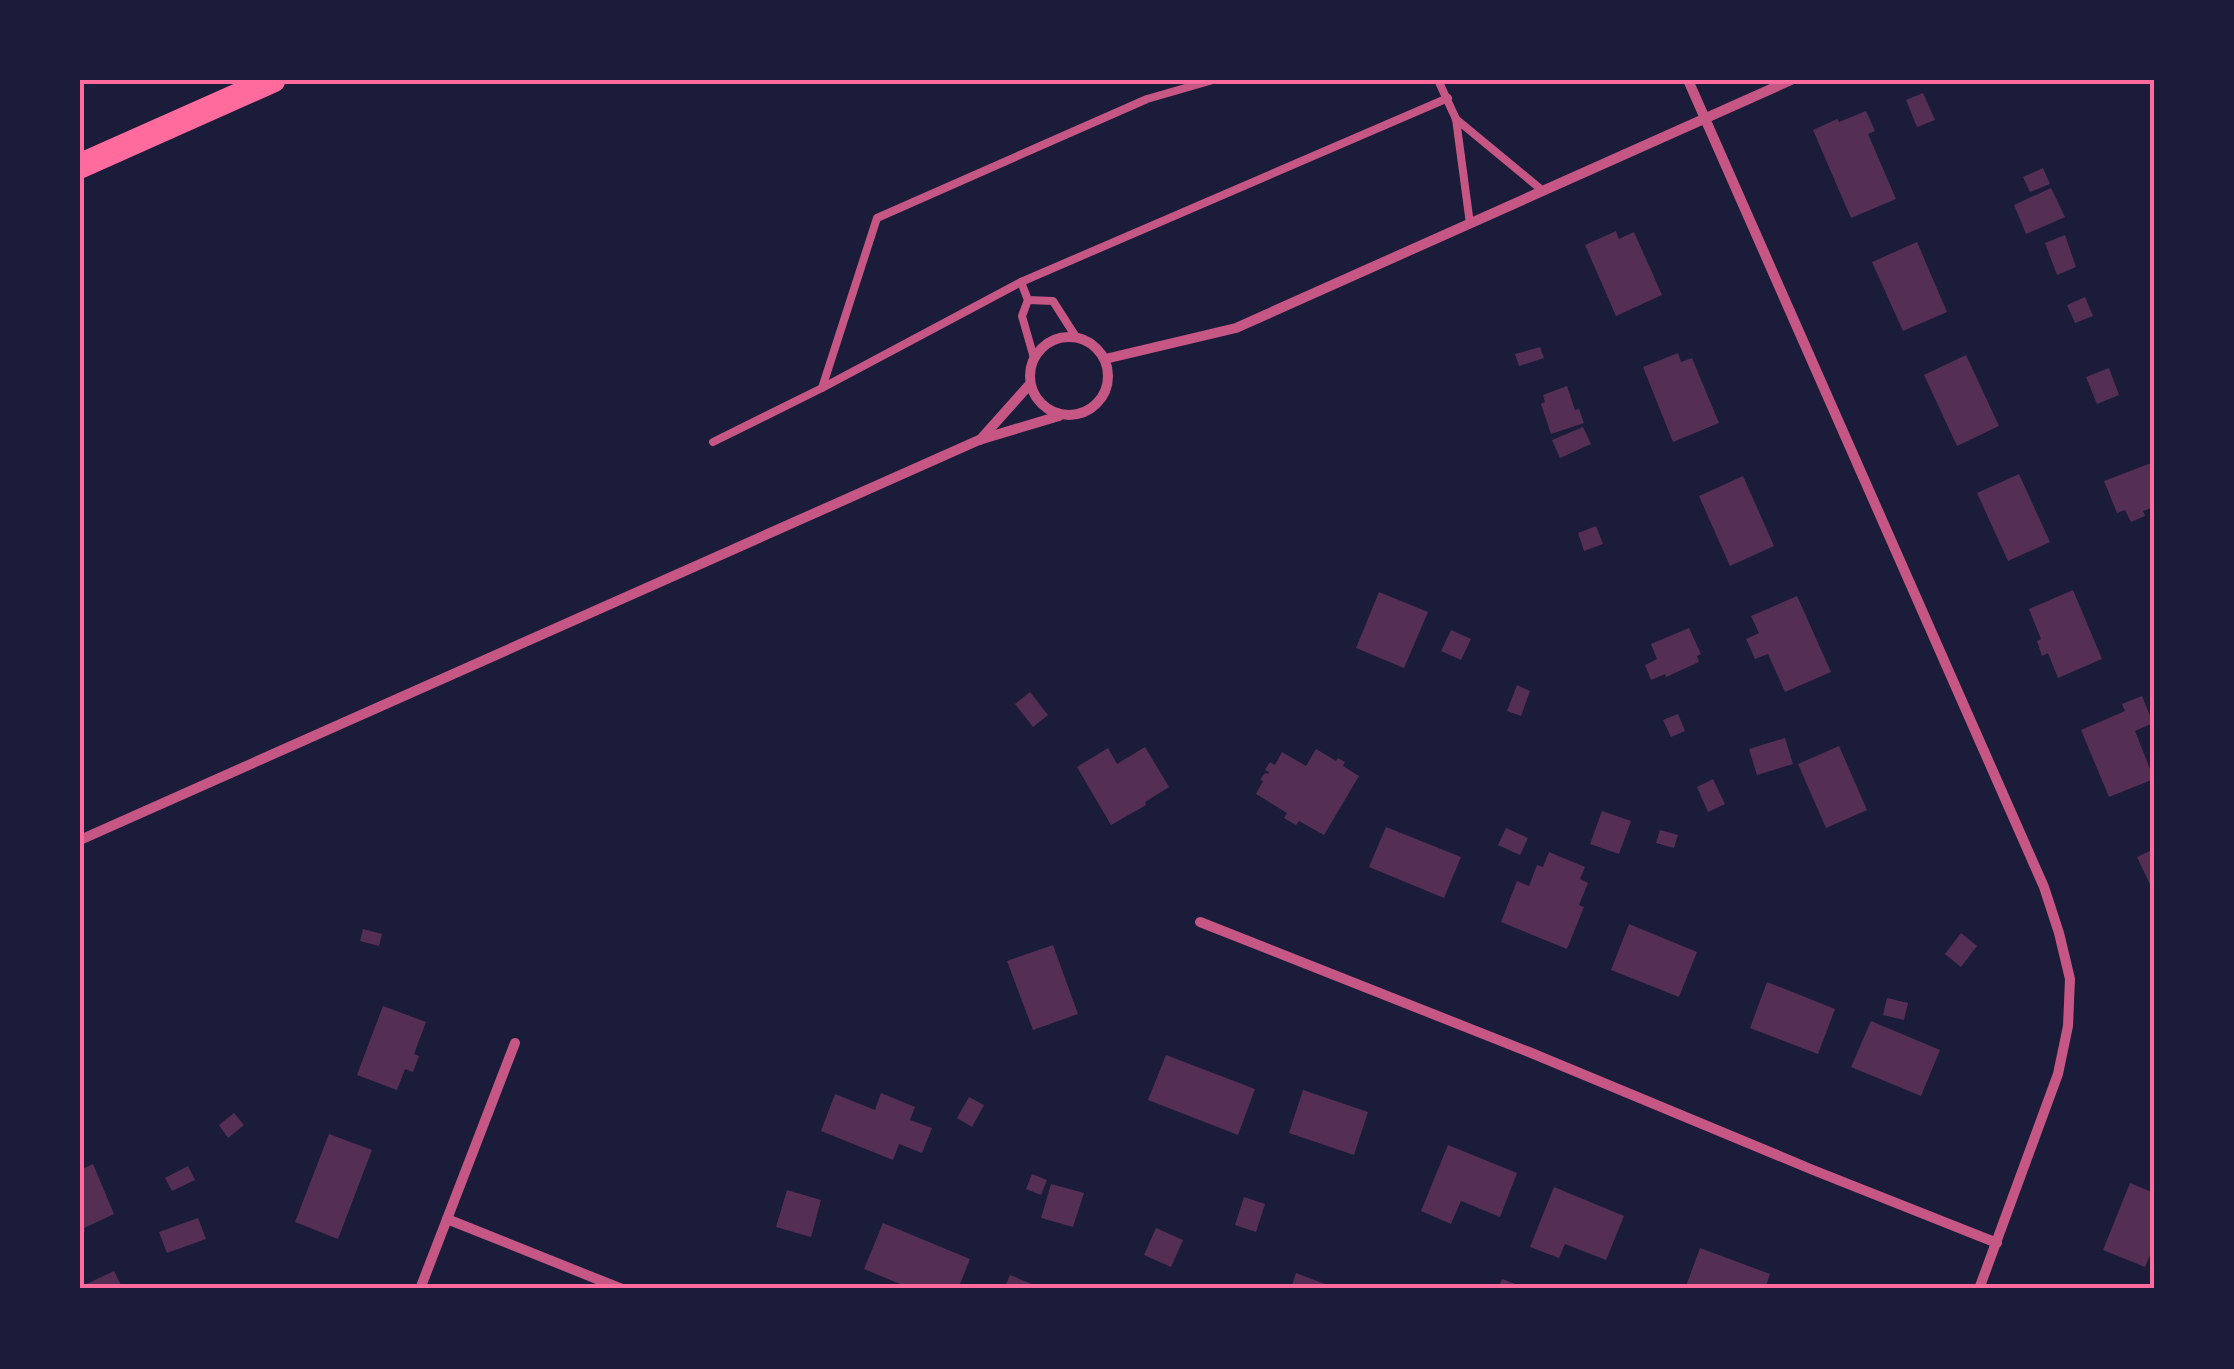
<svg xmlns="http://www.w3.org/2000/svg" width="2234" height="1369" font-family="'Exo 2',sans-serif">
  <rect width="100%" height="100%" fill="#1b1b3a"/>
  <g fill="#542f53">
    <path d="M 1923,93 L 1935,120 L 1917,127 L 1906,100 Z"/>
    <path d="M 1866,111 L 1875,131 L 1868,134 L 1896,199 L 1851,218 L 1813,130 L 1837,119 L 1839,122 Z"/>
    <path d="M 2043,168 L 2050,184 L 2030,192 L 2023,177 Z"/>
    <path d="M 2051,188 L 2065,217 L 2026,234 L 2014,205 Z"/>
    <path d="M 1616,231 L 1619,239 L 1634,232 L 1662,295 L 1616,316 L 1585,245 Z"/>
    <path d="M 2065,235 L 2076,267 L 2057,275 L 2045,243 Z"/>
    <path d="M 1917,242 L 1947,312 L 1903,331 L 1872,262 Z"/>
    <path d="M 2085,297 L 2093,316 L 2075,323 L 2067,305 Z"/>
    <path d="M 1540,347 L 1544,358 L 1519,366 L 1515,354 Z"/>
    <path d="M 1678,353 L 1681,362 L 1692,358 L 1719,423 L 1673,442 L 1643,367 Z"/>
    <path d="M 1966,355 L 1999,426 L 1957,446 L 1924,375 Z"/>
    <path d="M 2109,368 L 2119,395 L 2097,404 L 2086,377 Z"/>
    <path d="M 1567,386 L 1575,410 L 1579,409 L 1584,423 L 1551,434 L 1541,404 L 1545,402 L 1543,395 Z"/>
    <path d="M 1583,427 L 1591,444 L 1560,458 L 1552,440 Z"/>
    <path d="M 2154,462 L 2154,507 L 2143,511 L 2145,516 L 2131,522 L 2125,510 L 2117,513 L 2104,481 Z"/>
    <path d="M 2019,474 L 2050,542 L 2008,561 L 1977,493 Z"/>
    <path d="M 1743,476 L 1774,546 L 1730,566 L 1699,496 Z"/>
    <path d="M 1596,526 L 1603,544 L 1584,551 L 1578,533 Z"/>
    <path d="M 2073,590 L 2102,659 L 2058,678 L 2048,653 L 2042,656 L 2037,641 L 2041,639 L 2029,609 Z"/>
    <path d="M 1379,592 L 1428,612 L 1404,668 L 1356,648 Z"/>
    <path d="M 1797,596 L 1831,672 L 1785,692 L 1768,654 L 1755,659 L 1746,639 L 1759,633 L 1751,616 Z"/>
    <path d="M 1689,628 L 1701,654 L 1697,656 L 1699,662 L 1666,677 L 1665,674 L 1651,680 L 1645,665 L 1657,659 L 1651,644 Z"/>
    <path d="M 1451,630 L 1471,639 L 1461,660 L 1441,651 Z"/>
    <path d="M 1517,685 L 1530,691 L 1521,716 L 1507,711 Z"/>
    <path d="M 1030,692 L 1048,715 L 1033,727 L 1015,704 Z"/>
    <path d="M 2142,696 L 2153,723 L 2135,731 L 2154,779 L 2109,797 L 2081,730 L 2125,711 L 2122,704 Z"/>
    <path d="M 1678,714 L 1685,731 L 1671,737 L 1663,720 Z"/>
    <path d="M 1785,738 L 1793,764 L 1757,775 L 1749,749 Z"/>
    <path d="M 1839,746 L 1867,810 L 1826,828 L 1798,764 Z"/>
    <path d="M 1145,747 L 1169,787 L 1145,802 L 1146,805 L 1111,825 L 1077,767 L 1108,748 L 1117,764 Z"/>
    <path d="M 1316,749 L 1336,761 L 1338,758 L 1345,762 L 1343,766 L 1359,776 L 1324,835 L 1299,821 L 1296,825 L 1284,818 L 1287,813 L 1256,794 L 1263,781 L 1260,780 L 1265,773 L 1268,774 L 1269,772 L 1265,770 L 1270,762 L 1275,765 L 1282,752 L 1306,766 Z"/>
    <path d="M 1713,779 L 1725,804 L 1708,812 L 1697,787 Z"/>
    <path d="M 1602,811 L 1631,821 L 1619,854 L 1590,844 Z"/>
    <path d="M 1386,827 L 1461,857 L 1444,898 L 1369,867 Z"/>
    <path d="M 1506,828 L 1528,838 L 1520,855 L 1498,845 Z"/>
    <path d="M 1660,830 L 1678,835 L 1674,848 L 1656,843 Z"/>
    <path d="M 2154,849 L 2154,893 L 2137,857 Z"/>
    <path d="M 1549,852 L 1585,867 L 1580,879 L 1588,883 L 1579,905 L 1584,907 L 1567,949 L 1501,922 L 1517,881 L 1529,886 L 1537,865 L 1543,867 Z"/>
    <path d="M 1629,924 L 1697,952 L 1679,997 L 1611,970 Z"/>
    <path d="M 363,929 L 382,934 L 379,946 L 360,941 Z"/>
    <path d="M 1961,933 L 1977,946 L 1961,967 L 1945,954 Z"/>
    <path d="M 1053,945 L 1078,1014 L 1033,1030 L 1007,961 Z"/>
    <path d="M 1767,982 L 1835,1009 L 1818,1054 L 1750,1028 Z"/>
    <path d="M 1887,998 L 1908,1003 L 1904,1020 L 1883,1015 Z"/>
    <path d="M 383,1006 L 426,1022 L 414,1054 L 419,1056 L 413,1072 L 405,1069 L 397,1090 L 357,1075 Z"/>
    <path d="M 1871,1021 L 1940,1050 L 1921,1096 L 1851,1067 Z"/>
    <path d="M 1166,1055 L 1255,1089 L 1238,1135 L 1148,1100 Z"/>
    <path d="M 1303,1090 L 1368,1112 L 1354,1155 L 1289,1133 Z"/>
    <path d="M 881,1093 L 915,1107 L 910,1120 L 932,1128 L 922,1153 L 899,1144 L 893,1160 L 821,1131 L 835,1094 L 875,1110 Z"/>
    <path d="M 969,1097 L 984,1105 L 972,1127 L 957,1118 Z"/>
    <path d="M 234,1113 L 244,1125 L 228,1138 L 219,1125 Z"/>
    <path d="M 329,1134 L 372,1150 L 338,1239 L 295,1222 Z"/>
    <path d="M 1448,1145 L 1517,1173 L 1500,1217 L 1461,1201 L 1451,1224 L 1421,1211 Z"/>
    <path d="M 93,1164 L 114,1214 L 84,1228 L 85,1231 L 80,1234 L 80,1170 Z"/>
    <path d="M 188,1166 L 195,1180 L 172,1191 L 165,1178 Z"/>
    <path d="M 1032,1174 L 1047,1180 L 1041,1195 L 1026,1189 Z"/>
    <path d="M 2130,1183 L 2154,1193 L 2154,1246 L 2145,1267 L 2103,1250 Z"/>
    <path d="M 1051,1184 L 1084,1193 L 1073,1227 L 1041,1218 Z"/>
    <path d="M 1554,1187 L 1624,1216 L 1606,1260 L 1565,1244 L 1559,1258 L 1530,1247 Z"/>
    <path d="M 787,1190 L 821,1200 L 811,1237 L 776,1227 Z"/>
    <path d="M 1244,1197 L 1265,1204 L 1256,1232 L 1235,1225 Z"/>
    <path d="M 198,1218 L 206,1239 L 167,1253 L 159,1232 Z"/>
    <path d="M 883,1223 L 970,1259 L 958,1289 L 912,1289 L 864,1269 Z"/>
    <path d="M 1156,1228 L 1183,1240 L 1171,1267 L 1144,1255 Z"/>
    <path d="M 1700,1248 L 1770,1274 L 1765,1289 L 1685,1289 Z"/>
    <path d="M 114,1271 L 123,1289 L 80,1289 L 80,1287 Z"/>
    <path d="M 1296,1273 L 1338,1289 L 1291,1289 Z"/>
    <path d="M 1010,1275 L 1044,1289 L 1004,1289 Z"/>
    <path d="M 1502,1279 L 1529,1289 L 1498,1289 Z"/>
  </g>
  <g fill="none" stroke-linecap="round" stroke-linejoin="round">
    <g stroke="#c65784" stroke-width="8">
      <path d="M 1438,80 L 1456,119 L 1470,224"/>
      <path d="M 1456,119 L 1543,191"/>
      <path d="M 1021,282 L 1028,300 L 1022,316 L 1034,358"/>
      <path d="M 1028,300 L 1053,301 L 1076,337"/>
      <path d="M 822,388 L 877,218 L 1147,99 L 1213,80"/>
      <path d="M 713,442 L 822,388 L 1021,282 L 1448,98"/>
    </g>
    <g stroke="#c65784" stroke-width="10">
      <path d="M 1688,80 L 2044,887 L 2059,933 L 2070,979 L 2068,1026 L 2058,1074 L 1979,1289"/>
      <circle cx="1069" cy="376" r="39"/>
      <path d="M 1105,359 L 1236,328 L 1791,80"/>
      <path d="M 980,440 L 1030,384"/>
      <path d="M 80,840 L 979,440 L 1059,416"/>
      <path d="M 1200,922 L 1529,1052 L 1813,1170 L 1997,1243"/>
      <path d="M 447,1219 L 622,1289"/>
      <path d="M 420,1289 L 515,1043"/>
    </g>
    <path stroke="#ff6b9d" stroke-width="25" d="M 80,166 L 273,80"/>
  </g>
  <rect width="2234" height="1369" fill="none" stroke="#1b1b3a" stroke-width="165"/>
  <rect x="82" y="82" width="2070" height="1204" fill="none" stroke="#ff6b9d" stroke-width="4"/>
</svg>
